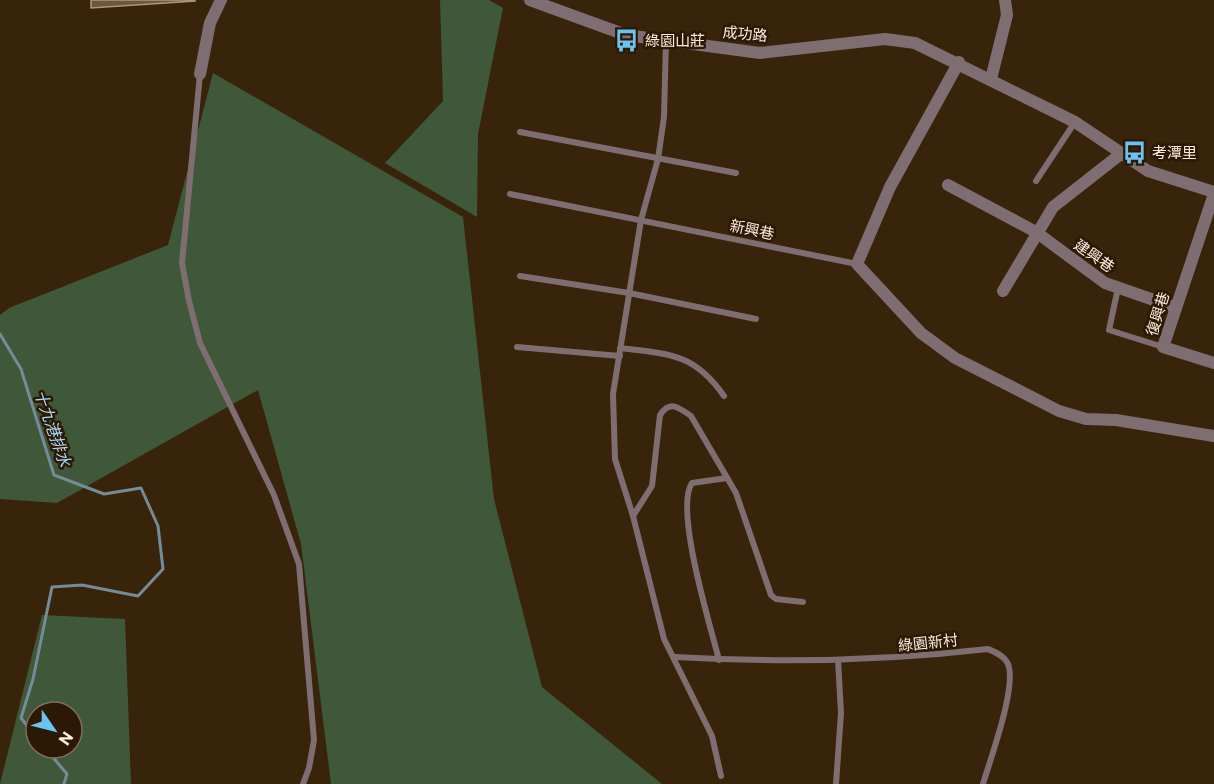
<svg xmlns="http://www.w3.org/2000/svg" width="1214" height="784" font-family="Commissioner,'Noto Sans TC',sans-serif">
  <rect width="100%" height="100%" fill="#38230b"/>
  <g fill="#3e5839" fill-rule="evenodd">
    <path d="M 440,0 L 489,0 L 503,8 L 478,134 L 477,217 L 385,163 L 443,101 Z"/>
    <path d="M 213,73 L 463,217 L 494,499 L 542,687 L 662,784 L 331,784 L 301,544 L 258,390 L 57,503 L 0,499 L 0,315 L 9,308 L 168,245 Z"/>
    <path d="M 42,615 L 125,619 L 131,784 L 0,784 ZM 36,712 L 72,712 L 72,748 L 36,748 Z"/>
  </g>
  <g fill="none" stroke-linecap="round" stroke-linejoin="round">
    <g stroke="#748c98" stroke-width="3">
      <path d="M 0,334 L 21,369 L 54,475 L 104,494 L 141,488 L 158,526 L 163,569 L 138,596 L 82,585 L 52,587 L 33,679 L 21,718 L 36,737"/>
      <path d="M 45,748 L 67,774 L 64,784"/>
    </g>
  </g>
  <path fill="#6d583e" stroke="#ae967a" stroke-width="1.5" d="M 91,0 L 195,0 L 195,1 L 91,8 Z"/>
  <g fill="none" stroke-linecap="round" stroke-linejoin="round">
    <g stroke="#7f6e71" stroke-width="6">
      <path d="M 666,40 L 664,117 L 658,159 L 641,220 L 613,394 L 615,459 L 633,516 L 664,639 L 712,736 L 721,776"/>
      <path d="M 200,74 L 182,263 L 189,301 L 200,343 L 274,495 L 299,564 L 314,740 L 309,768 L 303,784"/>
      <path d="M 520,132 L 736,173"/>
      <path d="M 1036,181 L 1075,122"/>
      <path d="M 510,194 L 857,264"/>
      <path d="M 520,276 L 629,293 L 756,319"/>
      <path d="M 1118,288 L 1109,330 L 1163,347"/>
      <path d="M 517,347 L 620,356"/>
      <path d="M 620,348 C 669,354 694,353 724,396"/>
      <path d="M 633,516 L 652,486 L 660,415 C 670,400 678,407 691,416 L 736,493 L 771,595 L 776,599 L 803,602"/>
      <path d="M 675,657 C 780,663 884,661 988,649 C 995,652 1003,655 1007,662 C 1019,682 990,760 983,784"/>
      <path d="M 719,660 C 711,628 674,509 692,483 L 727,478"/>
      <path d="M 836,784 L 841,713 L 838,660"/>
    </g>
    <g stroke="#7f6e71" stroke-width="12">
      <path d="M 530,0 L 626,35 L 760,53 L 885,39 L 915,43 L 1075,122 L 1148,171 L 1214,192"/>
      <path d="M 959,62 L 890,187 L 857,264 L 921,333 L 955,358 L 1059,411 L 1086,419 L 1116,420 L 1214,436"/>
      <path d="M 200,74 L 210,23 L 221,0"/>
      <path d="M 991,79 L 1007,15 L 1005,0"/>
      <path d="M 948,185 L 1036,232 L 1105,283 L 1174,307"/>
      <path d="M 1214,194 L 1163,347 L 1214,363"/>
      <path d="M 1003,291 L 1053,207 L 1122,153"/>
    </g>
  </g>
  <defs>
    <symbol id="bus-bare" viewBox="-9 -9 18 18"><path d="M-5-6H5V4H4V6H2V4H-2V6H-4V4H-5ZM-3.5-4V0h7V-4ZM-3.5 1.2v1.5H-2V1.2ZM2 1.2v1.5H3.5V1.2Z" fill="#6ac3f1" stroke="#2d1903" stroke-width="2.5" paint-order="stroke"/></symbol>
  </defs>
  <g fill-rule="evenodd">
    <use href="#bus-bare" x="610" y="24" width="33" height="33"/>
    <use href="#bus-bare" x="1118" y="136" width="33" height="33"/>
  </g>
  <g text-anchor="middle" stroke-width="5" stroke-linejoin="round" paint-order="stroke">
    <g font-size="15" fill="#fcede0" stroke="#2d1903">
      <text transform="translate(745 34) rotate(5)" y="5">成功路</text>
      <text transform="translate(752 230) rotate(12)" y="5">新興巷</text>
      <text transform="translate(1094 256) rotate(35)" y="5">建興巷</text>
      <text transform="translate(1158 314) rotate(-73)" y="5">復興巷</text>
      <text transform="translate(928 643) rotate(-6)" y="5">綠園新村</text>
    </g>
    <g font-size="15" fill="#fcede0" stroke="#2d1903" text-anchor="start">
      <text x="645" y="46">綠園山莊</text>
      <text x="1152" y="158">考潭里</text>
    </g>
    <g font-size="16" font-style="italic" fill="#a5d9fa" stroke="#2d1903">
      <text transform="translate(53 428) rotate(71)" y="6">十九港排水</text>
    </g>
  </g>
  <g transform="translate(54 730) rotate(125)"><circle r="28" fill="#2d1903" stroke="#806e5b" stroke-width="1.5"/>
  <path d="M0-4.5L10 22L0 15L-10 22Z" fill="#6ac3f1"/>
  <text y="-9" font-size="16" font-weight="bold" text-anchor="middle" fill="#fcede0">N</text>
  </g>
</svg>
